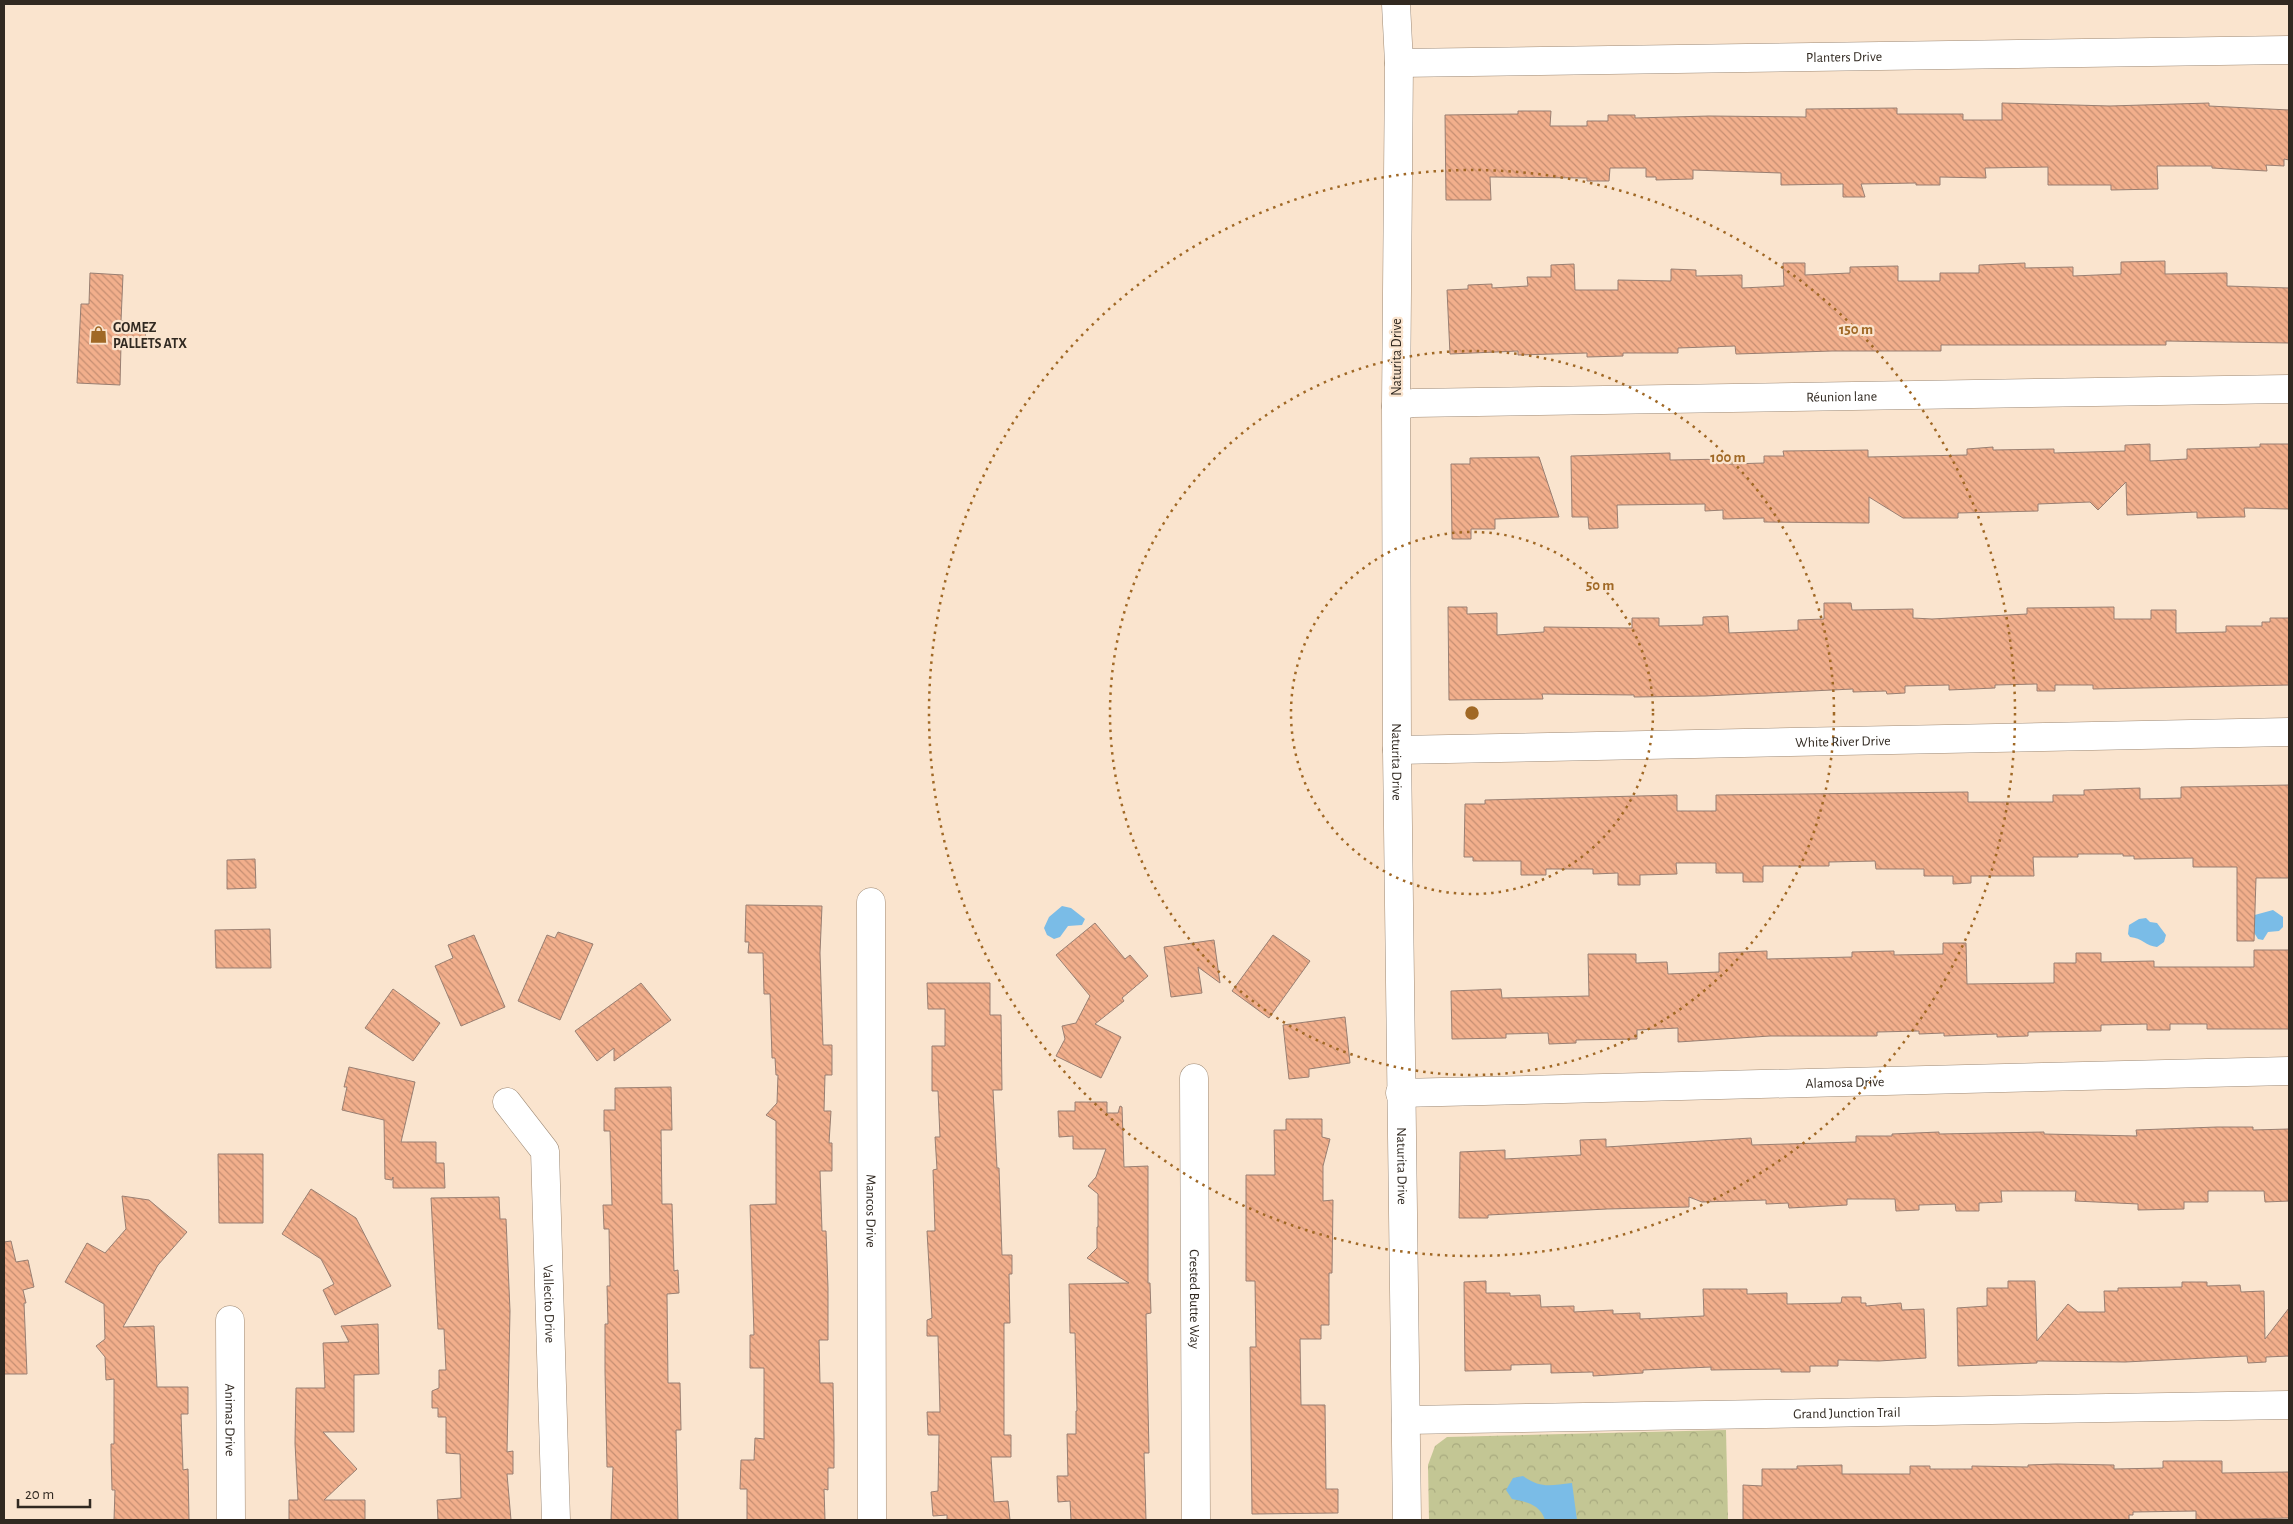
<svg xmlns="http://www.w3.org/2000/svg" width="2293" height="1524" font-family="'Alegreya Sans',sans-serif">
  <defs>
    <pattern id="park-crowns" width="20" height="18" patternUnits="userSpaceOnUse" patternTransform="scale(1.25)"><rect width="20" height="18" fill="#c3c694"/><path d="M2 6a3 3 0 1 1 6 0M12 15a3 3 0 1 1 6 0" fill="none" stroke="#a8aa7f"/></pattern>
    <pattern id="building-back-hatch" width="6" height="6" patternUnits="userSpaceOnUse" patternTransform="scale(1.25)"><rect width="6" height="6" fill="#f2af8c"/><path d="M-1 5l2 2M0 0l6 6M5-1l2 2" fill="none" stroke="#c58e72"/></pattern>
  </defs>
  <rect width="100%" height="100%" fill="#fae4ce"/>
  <path fill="url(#park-crowns)" d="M 1726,1430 L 1728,1520 L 1429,1520 L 1428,1465 L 1435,1446 L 1447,1437 Z"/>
  <g fill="#7abce7">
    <path d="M 1062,906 L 1071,908 L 1085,919 L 1082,925 L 1068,926 L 1060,937 L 1054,939 L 1047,935 L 1044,928 L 1049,917 Z"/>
    <path d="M 2273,910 L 2283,917 L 2283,927 L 2279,931 L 2268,932 L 2263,940 L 2258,939 L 2253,931 L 2251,916 Z"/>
    <path d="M 2146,918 L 2150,922 L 2157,923 L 2166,935 L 2164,942 L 2157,947 C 2146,946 2142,938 2130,937 L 2128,934 L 2129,925 L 2139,919 Z"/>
    <path d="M 1523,1476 C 1541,1489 1551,1485 1572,1483 L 1577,1520 L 1545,1520 C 1540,1504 1526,1502 1512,1499 L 1506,1490 L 1513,1478 Z"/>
  </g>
  <g fill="url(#building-back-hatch)" stroke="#997f72">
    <path d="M 2002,103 L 2110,106 L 2209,103 L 2209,106 L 2289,110 L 2289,160 L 2284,159 L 2284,166 L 2266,165 L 2267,171 L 2212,168 L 2212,166 L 2157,166 L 2158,189 L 2111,190 L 2111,185 L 2048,185 L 2048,167 L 1985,168 L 1986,178 L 1940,177 L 1940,185 L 1916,185 L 1916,183 L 1861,184 L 1865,197 L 1843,197 L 1843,184 L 1781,185 L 1781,173 L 1693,170 L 1693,179 L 1656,180 L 1656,177 L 1646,177 L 1646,168 L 1610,168 L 1609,181 L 1587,181 L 1587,178 L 1490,177 L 1491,200 L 1446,200 L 1445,115 L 1518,114 L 1518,111 L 1551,111 L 1550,126 L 1587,126 L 1587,121 L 1608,121 L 1608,115 L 1635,115 L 1635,118 L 1709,116 L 1806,117 L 1806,109 L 1897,108 L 1897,114 L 1963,114 L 1963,120 L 2002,120 Z"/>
    <path d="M 2165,261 L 2165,274 L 2227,273 L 2227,286 L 2289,288 L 2289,343 L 2166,341 L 2166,345 L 1941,345 L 1941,351 L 1832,351 L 1736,354 L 1735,346 L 1678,348 L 1678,353 L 1623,353 L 1623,356 L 1587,357 L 1587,353 L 1518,355 L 1518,351 L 1450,354 L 1447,290 L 1468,289 L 1468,285 L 1492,284 L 1492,288 L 1528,286 L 1527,277 L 1551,277 L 1551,265 L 1574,264 L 1575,290 L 1618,290 L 1618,280 L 1671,281 L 1671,269 L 1696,270 L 1696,276 L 1742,275 L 1742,288 L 1784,286 L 1783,263 L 1805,263 L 1805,275 L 1850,273 L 1850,267 L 1898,266 L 1898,281 L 1940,281 L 1940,273 L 1979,273 L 1979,265 L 2025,263 L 2025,268 L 2073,267 L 2073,276 L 2121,274 L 2121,262 Z"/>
    <path d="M 90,273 L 123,275 L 121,321 L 146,322 L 145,346 L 121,345 L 120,385 L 77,383 L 81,304 L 89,304 Z"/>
    <path d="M 2150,444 L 2150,461 L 2187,459 L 2187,449 L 2260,447 L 2260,444 L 2289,444 L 2289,509 L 2244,508 L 2245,517 L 2235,517 L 2197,518 L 2197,512 L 2127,515 L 2126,482 L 2098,510 L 2090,502 L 2038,504 L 2038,511 L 1958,513 L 1958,518 L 1903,518 L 1869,497 L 1869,523 L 1764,522 L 1764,518 L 1723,519 L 1723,510 L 1705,511 L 1705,504 L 1617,505 L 1618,528 L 1589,529 L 1588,517 L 1572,517 L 1571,456 L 1670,453 L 1670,460 L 1728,459 L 1729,464 L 1764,463 L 1764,456 L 1784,456 L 1783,451 L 1868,450 L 1868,457 L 1967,455 L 1967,449 L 1993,447 L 1993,450 L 2054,449 L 2054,453 L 2125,451 L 2125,445 Z"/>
    <path d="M 1539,457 L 1559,517 L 1495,519 L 1495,529 L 1471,529 L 1471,539 L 1452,539 L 1451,464 L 1470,464 L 1470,458 Z"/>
    <path d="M 1824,603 L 1851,603 L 1852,610 L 1913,609 L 1913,618 L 1932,619 L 2027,614 L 2027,608 L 2114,607 L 2114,619 L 2151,619 L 2151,610 L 2176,610 L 2176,633 L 2226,632 L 2226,626 L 2262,626 L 2262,622 L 2270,622 L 2270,618 L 2289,618 L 2289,685 L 2093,689 L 2093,685 L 2055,685 L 2055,691 L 2037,691 L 2037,684 L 1995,685 L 1995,688 L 1949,690 L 1949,685 L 1905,686 L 1905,693 L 1887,694 L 1886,691 L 1853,692 L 1853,689 L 1705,696 L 1634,697 L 1634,695 L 1542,694 L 1543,699 L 1449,700 L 1448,607 L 1467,607 L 1467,614 L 1497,613 L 1497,635 L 1544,632 L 1544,627 L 1632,628 L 1632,618 L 1659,618 L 1659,626 L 1703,625 L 1703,617 L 1728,616 L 1729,633 L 1798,630 L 1798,620 L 1824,619 Z"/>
    <path d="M 2289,785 L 2289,878 L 2256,878 L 2254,941 L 2237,941 L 2237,867 L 2193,867 L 2193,858 L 2134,859 L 2134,856 L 2123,856 L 2123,854 L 2078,854 L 2078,857 L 2033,857 L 2034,876 L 1971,876 L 1971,883 L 1953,884 L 1953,876 L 1924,876 L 1924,869 L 1876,869 L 1875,861 L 1829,862 L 1829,866 L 1763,866 L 1763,882 L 1743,882 L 1743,873 L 1716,873 L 1716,863 L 1676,863 L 1677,874 L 1640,875 L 1640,885 L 1618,885 L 1618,873 L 1593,874 L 1593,869 L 1546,869 L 1546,875 L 1521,875 L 1521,861 L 1473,861 L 1473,857 L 1464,857 L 1465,804 L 1485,804 L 1485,800 L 1677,795 L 1677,811 L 1716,811 L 1716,795 L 1968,792 L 1968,802 L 2053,802 L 2053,795 L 2084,795 L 2084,790 L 2140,788 L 2140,799 L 2181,798 L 2181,787 Z"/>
    <path d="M 255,859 L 256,888 L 227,889 L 227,860 Z"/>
    <path d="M 746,905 L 822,906 L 820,953 L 823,1045 L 832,1045 L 832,1075 L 825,1075 L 824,1111 L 831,1111 L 829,1143 L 832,1143 L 832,1171 L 820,1171 L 822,1231 L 826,1231 L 828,1288 L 828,1340 L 819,1340 L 820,1383 L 833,1383 L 834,1439 L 834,1468 L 828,1468 L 828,1490 L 824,1489 L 825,1520 L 747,1520 L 747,1489 L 740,1489 L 741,1460 L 754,1460 L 755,1438 L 764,1439 L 764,1368 L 750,1368 L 750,1335 L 754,1335 L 750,1205 L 776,1204 L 776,1121 L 766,1115 L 777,1103 L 778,1075 L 776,1075 L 775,1058 L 772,1058 L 770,994 L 764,994 L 763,953 L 748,953 L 749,942 L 745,942 Z"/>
    <path d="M 1095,923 L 1125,959 L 1130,955 L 1148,976 L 1122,998 L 1124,1001 L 1095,1024 L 1121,1037 L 1101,1078 L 1056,1056 L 1065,1039 L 1062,1026 L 1076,1023 L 1090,996 L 1056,955 Z"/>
    <path d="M 270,929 L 271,968 L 216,968 L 215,930 Z"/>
    <path d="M 558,932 L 593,944 L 560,1020 L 518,1001 L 547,935 L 555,938 Z"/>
    <path d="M 474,935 L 505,1007 L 461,1026 L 435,966 L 453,958 L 448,945 Z"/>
    <path d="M 1273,935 L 1310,961 L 1269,1018 L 1232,991 Z"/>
    <path d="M 1214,940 L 1220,983 L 1198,967 L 1202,993 L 1171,997 L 1164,947 Z"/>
    <path d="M 1943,943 L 1966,943 L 1967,984 L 2054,983 L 2054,963 L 2076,963 L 2076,953 L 2101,953 L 2101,962 L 2154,961 L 2154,967 L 2254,967 L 2254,950 L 2289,950 L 2289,1029 L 2207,1029 L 2207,1024 L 2170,1024 L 2170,1030 L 2147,1030 L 2147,1024 L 2101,1025 L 2101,1031 L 2028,1032 L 2028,1036 L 1997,1037 L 1997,1034 L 1944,1036 L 1944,1033 L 1919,1034 L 1919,1031 L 1877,1032 L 1877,1036 L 1770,1036 L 1678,1042 L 1678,1028 L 1637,1030 L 1637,1039 L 1576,1040 L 1576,1043 L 1549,1044 L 1548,1033 L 1506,1034 L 1506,1038 L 1452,1039 L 1451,991 L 1501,989 L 1502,998 L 1589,996 L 1588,954 L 1636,954 L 1636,963 L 1667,962 L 1668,974 L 1719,972 L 1719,953 L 1767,951 L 1767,959 L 1852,957 L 1852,952 L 1894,951 L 1894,955 L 1943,954 Z"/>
    <path d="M 641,983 L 671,1020 L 614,1061 L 614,1048 L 597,1061 L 575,1031 Z"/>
    <path d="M 927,983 L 990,983 L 990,1015 L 1001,1015 L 1002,1090 L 993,1090 L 997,1168 L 999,1168 L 1002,1255 L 1012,1255 L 1012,1274 L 1009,1274 L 1010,1323 L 1004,1323 L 1004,1435 L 1011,1435 L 1011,1457 L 991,1457 L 994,1502 L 1008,1501 L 1010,1520 L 947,1520 L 947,1515 L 933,1516 L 931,1492 L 938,1491 L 939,1435 L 928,1435 L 927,1412 L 940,1412 L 938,1336 L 927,1336 L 927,1320 L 932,1318 L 927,1231 L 935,1231 L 933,1170 L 937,1169 L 935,1137 L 940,1137 L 938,1091 L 932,1091 L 932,1046 L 945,1046 L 945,1009 L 928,1009 Z"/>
    <path d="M 393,989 L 440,1023 L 413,1061 L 365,1028 Z"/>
    <path d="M 1345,1017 L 1350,1063 L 1309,1069 L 1309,1077 L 1289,1079 L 1283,1025 Z"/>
    <path d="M 349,1067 L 415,1082 L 401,1142 L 436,1142 L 436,1163 L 444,1163 L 445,1188 L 393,1188 L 393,1177 L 392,1180 L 385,1179 L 384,1120 L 342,1110 L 347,1087 L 344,1087 Z"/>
    <path d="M 671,1087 L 672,1130 L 661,1130 L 662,1204 L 672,1204 L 674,1271 L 678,1270 L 679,1293 L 667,1294 L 668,1383 L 680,1383 L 681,1430 L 676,1430 L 678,1520 L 611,1520 L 613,1467 L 607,1467 L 605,1371 L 605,1324 L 608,1324 L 607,1286 L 610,1286 L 609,1229 L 604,1229 L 603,1205 L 612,1205 L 610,1131 L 604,1131 L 604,1110 L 615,1110 L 615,1088 Z"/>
    <path d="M 1075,1102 L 1107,1102 L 1107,1113 L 1118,1113 L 1120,1106 L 1122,1107 L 1124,1167 L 1148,1166 L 1148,1283 L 1150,1283 L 1151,1313 L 1146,1314 L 1149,1453 L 1144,1453 L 1146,1520 L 1071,1520 L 1070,1501 L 1058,1502 L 1057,1476 L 1068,1476 L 1067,1434 L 1076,1434 L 1076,1411 L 1077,1411 L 1075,1333 L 1070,1333 L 1069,1284 L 1129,1283 L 1087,1258 L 1097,1248 L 1097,1227 L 1098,1227 L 1098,1194 L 1088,1186 L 1096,1177 L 1106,1149 L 1073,1149 L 1073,1136 L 1059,1137 L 1058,1111 L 1075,1111 Z"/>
    <path d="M 1286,1119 L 1322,1119 L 1322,1137 L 1330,1139 L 1323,1166 L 1323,1201 L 1333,1200 L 1332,1273 L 1329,1273 L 1329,1325 L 1321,1325 L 1321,1339 L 1300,1339 L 1301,1405 L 1325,1405 L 1326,1489 L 1338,1489 L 1338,1513 L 1252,1514 L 1250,1347 L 1256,1347 L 1255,1281 L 1246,1281 L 1246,1175 L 1275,1175 L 1274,1130 L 1286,1130 Z"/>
    <path d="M 2217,1127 L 2253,1127 L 2253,1130 L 2289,1129 L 2289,1201 L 2265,1202 L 2264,1191 L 2208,1191 L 2208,1202 L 2184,1202 L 2184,1209 L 2138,1210 L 2138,1204 L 2075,1201 L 2076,1191 L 2001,1191 L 2002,1202 L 1979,1203 L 1979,1211 L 1956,1211 L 1955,1204 L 1919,1205 L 1919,1210 L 1896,1211 L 1895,1199 L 1847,1199 L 1847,1205 L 1789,1208 L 1788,1203 L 1766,1204 L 1766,1200 L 1702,1202 L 1689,1197 L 1689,1207 L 1607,1209 L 1488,1215 L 1488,1218 L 1459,1218 L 1460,1152 L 1505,1150 L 1505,1159 L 1581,1155 L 1580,1140 L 1606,1139 L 1606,1147 L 1751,1138 L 1752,1145 L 1856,1142 L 1856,1136 L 1892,1136 L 1892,1134 L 1939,1132 L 1939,1134 L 2044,1132 L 2044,1134 L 2137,1136 L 2136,1130 Z"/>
    <path d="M 218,1154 L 263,1154 L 263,1223 L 219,1223 Z"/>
    <path d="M 311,1189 L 356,1218 L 391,1286 L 335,1315 L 323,1290 L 334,1284 L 321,1259 L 282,1234 Z"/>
    <path d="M 122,1196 L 149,1200 L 187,1232 L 158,1265 L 123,1327 L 154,1326 L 157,1387 L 188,1387 L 188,1414 L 181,1414 L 183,1470 L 188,1469 L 189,1520 L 114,1520 L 115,1490 L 112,1490 L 111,1453 L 111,1444 L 114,1444 L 114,1379 L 106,1380 L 105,1357 L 96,1346 L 105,1339 L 104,1304 L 65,1282 L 87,1243 L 105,1253 L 126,1229 Z"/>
    <path d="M 499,1197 L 500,1219 L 506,1219 L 510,1311 L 507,1452 L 513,1451 L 513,1474 L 507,1474 L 511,1520 L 438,1520 L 437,1500 L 461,1498 L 460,1454 L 446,1453 L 446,1417 L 438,1417 L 438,1408 L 432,1408 L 432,1391 L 439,1388 L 439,1370 L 446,1370 L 444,1329 L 438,1329 L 431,1198 Z"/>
    <path d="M 11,1241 L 16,1262 L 28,1260 L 34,1287 L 23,1290 L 26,1303 L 24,1303 L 27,1374 L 4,1374 L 4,1242 Z"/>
    <path d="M 1486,1281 L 1486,1293 L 1510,1293 L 1510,1296 L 1540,1295 L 1541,1307 L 1574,1306 L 1574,1312 L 1613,1310 L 1613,1314 L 1640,1313 L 1640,1319 L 1704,1316 L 1703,1289 L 1747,1289 L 1747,1294 L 1787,1293 L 1787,1304 L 1841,1303 L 1842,1297 L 1861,1297 L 1861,1303 L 1866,1303 L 1866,1306 L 1901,1303 L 1902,1310 L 1924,1309 L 1926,1358 L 1879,1361 L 1838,1360 L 1838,1366 L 1810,1366 L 1810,1372 L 1781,1372 L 1781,1369 L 1711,1370 L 1711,1367 L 1643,1370 L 1643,1373 L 1593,1376 L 1593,1372 L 1551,1373 L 1551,1364 L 1511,1365 L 1511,1370 L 1465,1371 L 1464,1282 Z"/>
    <path d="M 2008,1281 L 2035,1281 L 2037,1341 L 2068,1304 L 2078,1312 L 2105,1312 L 2104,1291 L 2118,1291 L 2118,1288 L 2182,1287 L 2182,1282 L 2207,1282 L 2207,1286 L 2240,1285 L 2241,1292 L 2264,1291 L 2265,1339 L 2289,1308 L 2289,1356 L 2266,1357 L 2266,1362 L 2248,1363 L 2247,1356 L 2125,1362 L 2037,1361 L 2037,1363 L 1958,1366 L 1957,1308 L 1987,1306 L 1987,1288 L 2008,1288 Z"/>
    <path d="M 378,1324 L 379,1374 L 354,1375 L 354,1432 L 323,1432 L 357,1469 L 324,1500 L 365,1500 L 365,1520 L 289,1520 L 289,1500 L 298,1500 L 295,1443 L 296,1388 L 325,1388 L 323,1343 L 349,1342 L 341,1326 Z"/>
    <path d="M 2163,1461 L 2222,1461 L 2222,1473 L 2289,1472 L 2289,1518 L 2196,1520 L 2196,1511 L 2133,1512 L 2133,1515 L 2129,1515 L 2129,1520 L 1743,1520 L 1743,1485 L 1762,1486 L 1762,1469 L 1797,1469 L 1797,1466 L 1842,1465 L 1842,1474 L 1910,1474 L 1910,1466 L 1930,1466 L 1930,1469 L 1972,1469 L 1972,1466 L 2028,1467 L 2028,1465 L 2056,1464 L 2114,1465 L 2114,1469 L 2163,1468 Z"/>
  </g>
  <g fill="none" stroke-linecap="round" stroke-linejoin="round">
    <defs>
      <g id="minor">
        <path id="s1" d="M 1396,4 L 1399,63 L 1396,406 L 1397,750 L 1407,1520"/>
        <path id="s2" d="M 1399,63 L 2289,50"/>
        <path id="s3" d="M 1396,406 L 1413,403 L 2289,389"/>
        <path id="s4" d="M 1397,750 L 2289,732"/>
        <path id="s5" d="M 871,902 L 872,1520"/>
        <path id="s6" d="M 1194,1078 L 1196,1520"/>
        <path id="s7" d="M 1400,1093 L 2289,1071"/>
        <path id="s8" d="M 507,1102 L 545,1151 L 556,1520"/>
        <path id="s9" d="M 230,1320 L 231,1520"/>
        <path id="s10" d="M 1406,1420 L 2289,1405"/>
      </g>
    </defs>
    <use href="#minor" stroke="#9e8a76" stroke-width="29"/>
    <use href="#minor" stroke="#fff" stroke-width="28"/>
  </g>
  <g fill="none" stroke="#a06825" stroke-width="2.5" stroke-dasharray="2.5 5">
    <circle cx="1472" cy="713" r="181"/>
    <circle cx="1472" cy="713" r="362"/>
    <circle cx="1472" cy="713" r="543"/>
  </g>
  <defs>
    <symbol id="shop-bare" viewBox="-9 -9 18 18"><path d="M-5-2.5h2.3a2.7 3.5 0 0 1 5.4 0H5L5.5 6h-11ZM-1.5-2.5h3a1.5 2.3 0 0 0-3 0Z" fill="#a06825" stroke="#fae4ce" stroke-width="2.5" paint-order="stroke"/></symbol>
  </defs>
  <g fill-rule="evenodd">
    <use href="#shop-bare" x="86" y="322" width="25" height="25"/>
  </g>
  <g text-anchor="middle" stroke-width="4.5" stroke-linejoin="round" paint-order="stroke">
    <g font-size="14" fill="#312921" stroke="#fae4ce">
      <text dy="5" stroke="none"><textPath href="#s2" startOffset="445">Planters Drive</textPath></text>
      <text transform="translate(1396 357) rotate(-90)" y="5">Naturita Drive</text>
      <text dy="5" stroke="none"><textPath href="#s3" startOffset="446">Réunion lane</textPath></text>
      <text dy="5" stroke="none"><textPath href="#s4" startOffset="446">White River Drive</textPath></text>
      <text dy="5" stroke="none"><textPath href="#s1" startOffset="758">Naturita Drive</textPath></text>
      <text dy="5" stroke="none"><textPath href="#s7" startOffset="445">Alamosa Drive</textPath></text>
      <text dy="5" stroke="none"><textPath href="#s1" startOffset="1162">Naturita Drive</textPath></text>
      <text dy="5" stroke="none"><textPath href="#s5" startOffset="309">Mancos Drive</textPath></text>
      <text dy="5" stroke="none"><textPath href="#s6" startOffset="221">Crested Butte Way</textPath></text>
      <text dy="5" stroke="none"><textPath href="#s8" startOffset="215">Vallecito Drive</textPath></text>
      <text dy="5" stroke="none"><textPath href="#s10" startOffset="441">Grand Junction Trail</textPath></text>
      <text dy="5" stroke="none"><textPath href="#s9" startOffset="100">Animas Drive</textPath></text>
    </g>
    <g font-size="14" font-weight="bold" fill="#312921" stroke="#fae4ce" text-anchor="start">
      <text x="113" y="332">GOMEZ<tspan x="113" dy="16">PALLETS ATX</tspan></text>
    </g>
  </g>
  <circle cx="1472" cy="713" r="8" fill="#a06825" stroke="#fae4ce" stroke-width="2.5"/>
  <g font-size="15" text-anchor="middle" font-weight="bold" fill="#a06825" stroke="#fae4ce" stroke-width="4.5" stroke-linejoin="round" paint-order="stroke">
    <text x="1856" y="334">150 m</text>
    <text x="1728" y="462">100 m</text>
    <text x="1600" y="590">50 m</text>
  </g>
  <rect width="2293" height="1524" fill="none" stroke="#312921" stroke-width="10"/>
  <path d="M18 1499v8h72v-8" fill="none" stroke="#312921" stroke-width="2.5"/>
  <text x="25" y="1499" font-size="15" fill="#312921" stroke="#fae4ce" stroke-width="4" paint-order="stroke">20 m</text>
</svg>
